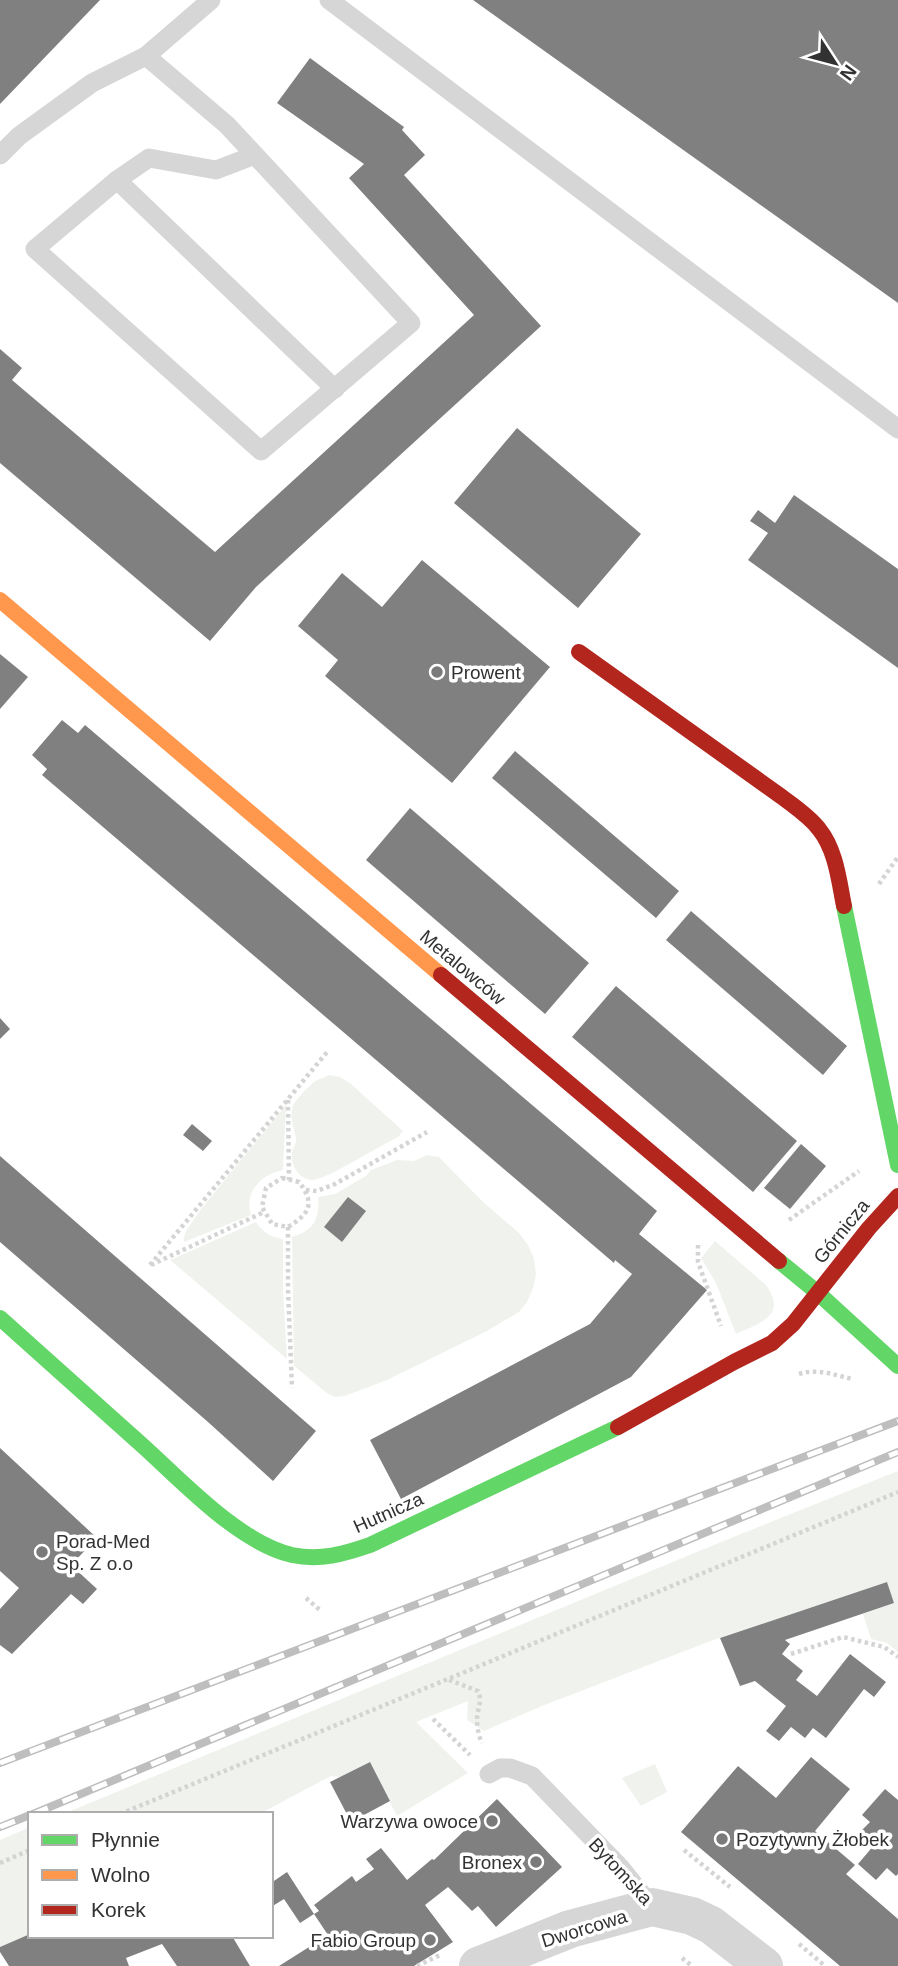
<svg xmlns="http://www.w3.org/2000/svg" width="898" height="1966" font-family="Arial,sans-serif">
  <rect width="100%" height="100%" fill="#fff"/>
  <g fill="#f0f3ed">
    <path d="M 329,1075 L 340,1077 L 351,1084 L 403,1131 L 398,1137 C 381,1145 326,1180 312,1180 C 299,1180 290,1164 292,1153 C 293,1147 297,1143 296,1138 C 294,1128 289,1116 293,1106 C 295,1100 310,1085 314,1082 C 318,1079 324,1078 329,1075 Z"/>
    <path d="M 286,1105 L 283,1170 C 261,1174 244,1192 251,1215 L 184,1242 L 184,1237 L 186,1231 L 201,1209 Z"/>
    <path d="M 427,1155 L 439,1157 L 483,1202 L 519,1233 L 528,1245 L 534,1259 L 536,1274 L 533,1288 L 527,1302 L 519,1312 L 485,1332 L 387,1380 L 345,1396 L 335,1397 L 328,1394 L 294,1366 L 292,1237 C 314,1231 320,1218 318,1197 L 335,1194 L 366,1176 L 371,1170 L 397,1160 L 414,1161 Z"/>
    <path d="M 256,1222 C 263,1232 270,1237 283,1239 L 283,1289 L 287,1359 L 170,1260 Z"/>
    <path d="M 715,1241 L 765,1284 C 789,1315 760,1323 736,1334 L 716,1283 L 701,1258 Z"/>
    <path d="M 898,1471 L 898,1652 L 887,1643 L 871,1639 L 863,1614 L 894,1603 L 887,1582 L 716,1639 L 542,1706 L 484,1731 L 467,1720 L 468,1701 L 416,1722 L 468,1773 L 397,1816 L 369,1762 L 340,1777 L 331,1776 L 263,1812 L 264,1814 L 63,1814 L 721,1542 Z"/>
    <path d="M 655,1764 L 667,1792 L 641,1806 L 622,1778 Z"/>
    <path d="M 30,1827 L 30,1934 L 0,1947 L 0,1840 Z"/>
  </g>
  <g fill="#808080">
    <path d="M 0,0 L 100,0 L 0,104 Z"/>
    <path d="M 473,0 L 898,0 L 898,303 Z"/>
    <path d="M 310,58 L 404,127 L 402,130 L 425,155 L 404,175 L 541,326 L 256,587 L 210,641 L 0,463 L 0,349 L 22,368 L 12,380 L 215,552 L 474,315 L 349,178 L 364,164 L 277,103 Z"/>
    <path d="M 517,428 L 641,534 L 578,608 L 454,503 Z"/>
    <path d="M 794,495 L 898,569 L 898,668 L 748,560 L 768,533 L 750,521 L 758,510 L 775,523 Z"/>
    <path d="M 422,560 L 550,667 L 452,783 L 325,676 L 338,660 L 298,626 L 342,573 L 382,607 Z"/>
    <path d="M 0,654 L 28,677 L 0,709 Z"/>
    <path d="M 62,720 L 78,733 L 85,725 L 657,1211 L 639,1234 L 707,1290 L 631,1377 L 401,1499 L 370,1440 L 590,1324 L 632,1274 L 615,1260 L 614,1263 L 42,775 L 47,769 L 32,755 Z"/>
    <path d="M 515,751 L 679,891 L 656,918 L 492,778 Z"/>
    <path d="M 410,808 L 589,963 L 545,1014 L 366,860 Z"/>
    <path d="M 691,911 L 847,1046 L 823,1075 L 666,940 Z"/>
    <path d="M 616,986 L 797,1141 L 753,1192 L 572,1037 Z"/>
    <path d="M 0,1018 L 10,1029 L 0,1039 Z"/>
    <path d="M 192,1124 L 212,1141 L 203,1151 L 183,1135 Z"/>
    <path d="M 801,1144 L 826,1166 L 790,1209 L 764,1188 Z"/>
    <path d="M 0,1156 L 316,1431 L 273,1481 L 208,1422 L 0,1242 Z"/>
    <path d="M 348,1197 L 366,1211 L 342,1242 L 324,1227 Z"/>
    <path d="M 0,1448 L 97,1538 L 71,1565 L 97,1589 L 83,1604 L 71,1594 L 12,1654 L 0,1645 L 0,1609 L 19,1588 L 0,1571 Z"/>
    <path d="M 887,1582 L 894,1603 L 785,1640 L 790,1644 L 782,1654 L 803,1671 L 796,1680 L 817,1696 L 850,1654 L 886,1682 L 874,1697 L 864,1689 L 826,1738 L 813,1728 L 805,1738 L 791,1727 L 779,1741 L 766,1731 L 786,1706 L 755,1681 L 740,1686 L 720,1638 Z"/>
    <path d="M 811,1757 L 850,1789 L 815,1831 L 855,1865 L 846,1874 L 898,1919 L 898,1966 L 840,1966 L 681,1832 L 738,1766 L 776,1798 Z"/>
    <path d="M 370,1762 L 390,1801 L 351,1822 L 330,1782 Z"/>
    <path d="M 885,1789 L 898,1800 L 898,1874 L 896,1876 L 887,1868 L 876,1880 L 858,1864 L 875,1844 L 860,1832 L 870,1822 L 862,1815 Z"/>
    <path d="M 497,1799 L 562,1867 L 496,1927 L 478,1906 L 472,1911 L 448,1887 L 425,1905 L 453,1942 L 414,1966 L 279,1966 L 328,1935 L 314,1914 L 319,1911 L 314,1905 L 352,1876 L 356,1882 L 374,1869 L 366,1859 L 381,1848 L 407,1880 L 432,1859 L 434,1860 Z"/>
    <path d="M 287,1872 L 314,1914 L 300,1923 L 284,1899 L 271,1907 L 271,1883 Z"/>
    <path d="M 30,1934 L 30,1936 L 232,1936 L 250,1966 L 177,1966 L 162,1944 L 126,1958 L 129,1966 L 9,1966 L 0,1952 L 0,1947 Z"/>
  </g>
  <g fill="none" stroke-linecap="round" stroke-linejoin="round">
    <g stroke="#d4d4d4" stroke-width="4.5" stroke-dasharray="3.5 3.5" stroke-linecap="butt">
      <path d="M 879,884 L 898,857"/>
      <path d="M 288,1100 L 289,1180"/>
      <path d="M 282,1178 L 299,1182 C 316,1204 309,1214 288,1227 L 272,1224 L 262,1207 L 266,1188 Z"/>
      <path d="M 306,1190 L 317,1191 L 335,1184 L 427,1132"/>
      <path d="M 789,1220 L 859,1171"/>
      <path d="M 288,1227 L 288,1289 L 292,1388"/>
      <path d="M 698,1245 L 698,1262 L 721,1326"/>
      <path d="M 150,1265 L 328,1051"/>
      <path d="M 151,1265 L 264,1212"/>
      <path d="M 799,1374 C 817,1368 835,1375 852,1379"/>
      <path d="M 306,1598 L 321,1611"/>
      <path d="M 791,1654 L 843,1637 L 884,1647 L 898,1657"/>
      <path d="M 449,1680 L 478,1691 C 483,1701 477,1709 477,1720 C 477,1727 479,1737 482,1743"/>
      <path d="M 433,1719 L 470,1755"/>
      <path d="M 120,1814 L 448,1679 L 898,1492"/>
      <path d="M 684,1850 L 730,1887"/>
      <path d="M 0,1863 L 30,1850"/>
      <path d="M 799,1944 L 825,1966"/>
      <path d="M 682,1958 L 692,1966"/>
      <path d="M 417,1966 L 442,1954"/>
    </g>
    <g stroke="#d6d6d6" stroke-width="19">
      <path d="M 329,0 L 898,429"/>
      <path d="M 146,56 L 227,125 L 411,323 L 261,451 L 35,249 L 117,180 L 149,158 L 216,170 L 255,155"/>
      <path d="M 0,155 L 19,136 L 92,83 L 146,56 L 211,0"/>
      <path d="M 117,180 L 335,389"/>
      <path d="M 489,1774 L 500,1768 L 510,1768 L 532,1776 L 620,1867 L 652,1907"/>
    </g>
    <path stroke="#d6d6d6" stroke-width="38" d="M 478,1966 L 570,1929 L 652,1907 L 692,1916 L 711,1925 L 764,1966"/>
    <g stroke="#63d668" stroke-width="16">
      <path d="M 844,906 L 898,1165"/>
      <path d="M 779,1261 L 818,1293 L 898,1366"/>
      <path d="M 0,1318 C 48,1361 95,1403 143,1446 C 183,1482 238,1542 292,1555 C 320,1561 344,1554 370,1545 L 618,1427"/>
    </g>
    <path stroke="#ff974d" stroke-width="16" d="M 0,600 L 441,975"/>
    <g stroke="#b3261e" stroke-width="16">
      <path d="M 579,652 L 782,797 C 795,807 809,816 819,829 C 836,850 839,881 844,906"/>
      <path d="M 441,975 L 779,1261"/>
      <path d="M 618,1427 L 734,1362 L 772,1343 L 793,1324 L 869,1228 L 898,1196"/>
    </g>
    <defs>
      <g id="rail">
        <path d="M 0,1763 L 898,1421"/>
        <path d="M 33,1814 L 898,1452"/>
        <path d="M 0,1827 L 30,1815"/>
      </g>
    </defs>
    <use href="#rail" stroke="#bebebe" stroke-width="8"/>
    <use href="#rail" stroke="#fff" stroke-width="5" stroke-dasharray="16" stroke-linecap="butt"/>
  </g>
  <g fill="#7a7a7a" stroke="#fff" stroke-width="2.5">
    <circle cx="437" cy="672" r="7"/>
    <circle cx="42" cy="1552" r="7"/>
    <circle cx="492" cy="1821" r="7"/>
    <circle cx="722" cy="1839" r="7"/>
    <circle cx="536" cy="1862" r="7"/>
    <circle cx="430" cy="1940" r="7"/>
  </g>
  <g text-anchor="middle" stroke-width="7" stroke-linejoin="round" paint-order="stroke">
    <g font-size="19" fill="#323232" stroke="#fff" text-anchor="start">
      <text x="451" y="679">Prowent</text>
      <text x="56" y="1548">Porad-Med<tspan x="56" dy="22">Sp. Z o.o</tspan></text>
      <text x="478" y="1828" text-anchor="end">Warzywa owoce</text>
      <text x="736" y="1846">Pozytywny Żłobek</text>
      <text x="522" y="1869" text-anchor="end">Bronex</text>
      <text x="416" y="1947" text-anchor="end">Fabio Group</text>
    </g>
    <g font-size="19" fill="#323232" stroke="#fff">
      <text transform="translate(463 967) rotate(40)" y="7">Metalowców</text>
      <text transform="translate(841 1231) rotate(-51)" y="7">Górnicza</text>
      <text transform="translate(388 1512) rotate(-24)" y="7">Hutnicza</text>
      <text transform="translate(621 1871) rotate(47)" y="7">Bytomska</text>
      <text transform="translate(584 1928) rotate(-17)" y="7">Dworcowa</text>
    </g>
  </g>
  <rect x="28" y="1812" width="245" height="126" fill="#ffffff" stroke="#adadad" stroke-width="2"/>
  <rect x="42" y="1835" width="35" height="10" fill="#63d668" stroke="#adadad" stroke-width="2"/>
  <text x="91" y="1847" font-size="21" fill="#323232">Płynnie</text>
  <rect x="42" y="1870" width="35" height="10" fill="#ff974d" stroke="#adadad" stroke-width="2"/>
  <text x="91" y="1882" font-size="21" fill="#323232">Wolno</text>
  <rect x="42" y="1905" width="35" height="10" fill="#b3261e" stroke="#adadad" stroke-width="2"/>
  <text x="91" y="1917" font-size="21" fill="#323232">Korek</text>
  <g transform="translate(835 63) rotate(126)" stroke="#ffffff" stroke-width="5" paint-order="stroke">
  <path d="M0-5L12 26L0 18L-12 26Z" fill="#323232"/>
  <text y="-10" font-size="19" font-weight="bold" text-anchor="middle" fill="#323232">N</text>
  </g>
</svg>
